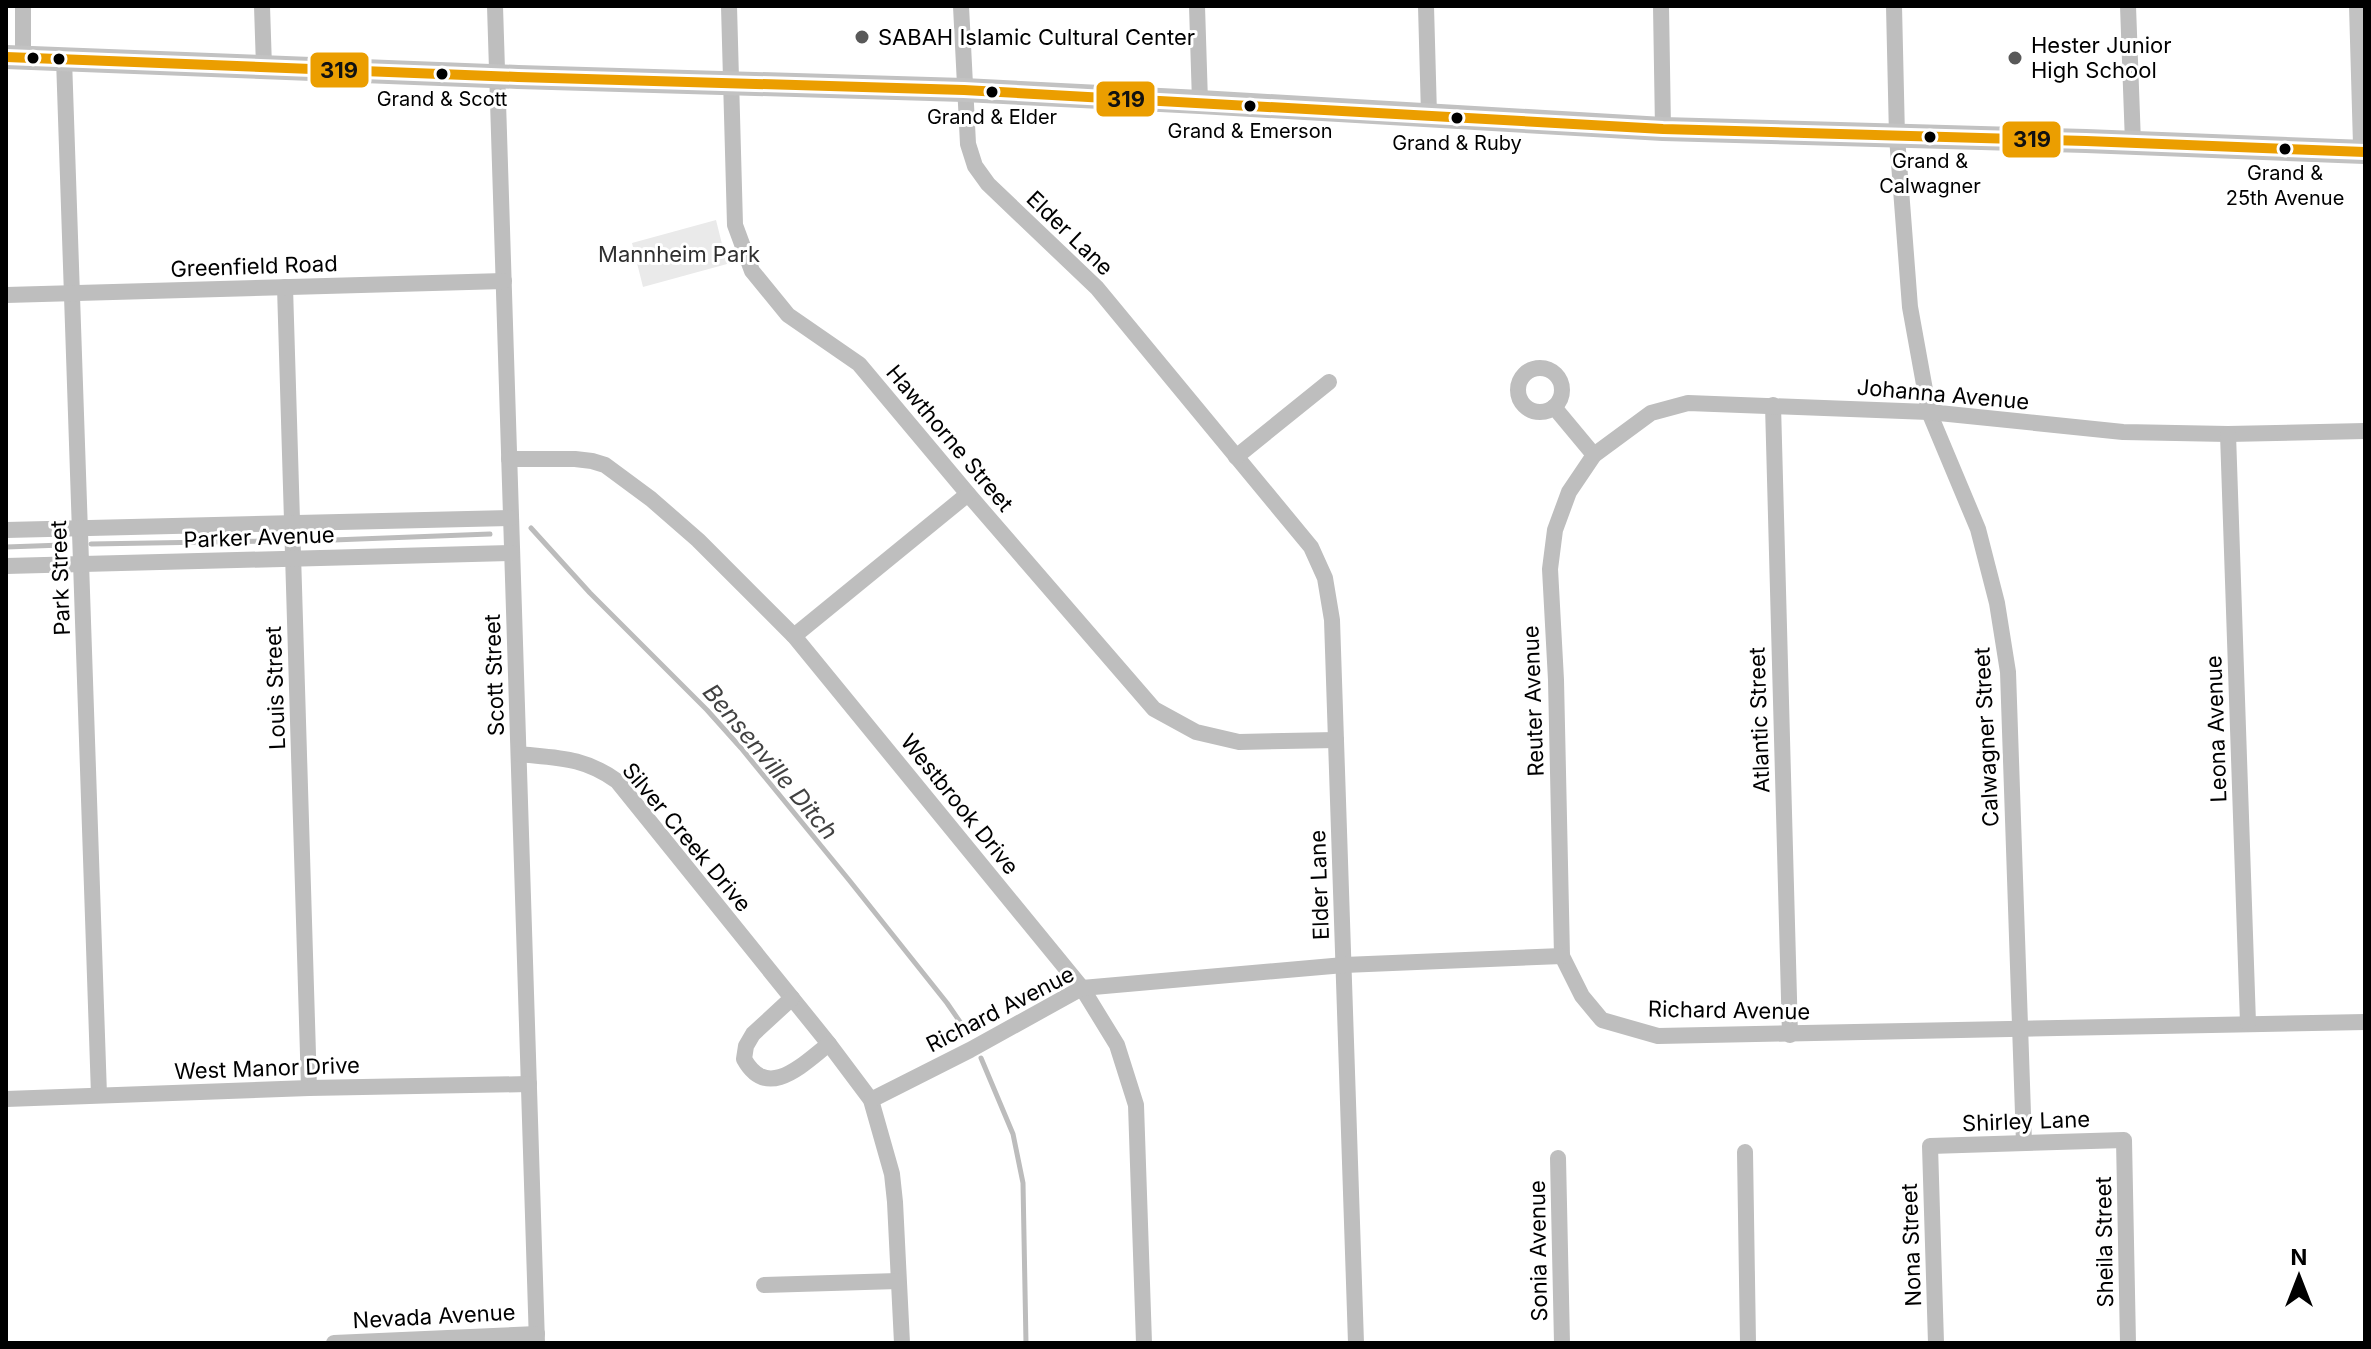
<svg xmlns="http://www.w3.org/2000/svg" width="2371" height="1349" font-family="Inter,sans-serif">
  <rect width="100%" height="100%" fill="#fff"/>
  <path fill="#eaeaea" d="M 716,220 L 727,264 L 643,287 L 632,243 Z"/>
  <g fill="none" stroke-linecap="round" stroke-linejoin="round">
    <g stroke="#bcbcbc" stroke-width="5">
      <path d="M 531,528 L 590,593 L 707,710 L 741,748 L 849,880 L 947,1003 L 967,1032"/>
      <path d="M 307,541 L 490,534"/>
      <path d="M 91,544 L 276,541"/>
      <path d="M 6,547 L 63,545"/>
      <path d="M 981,1058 L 1013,1134 L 1023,1183 L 1026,1343"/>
    </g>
    <g stroke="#bebebe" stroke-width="16">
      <path d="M 23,6 L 23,57"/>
      <path d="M 262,6 L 264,67"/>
      <path d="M 495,6 L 537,1343"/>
      <path d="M 729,6 L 735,225 L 752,271 L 788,315 L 859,364 L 968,494 L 1154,709 L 1196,732 L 1239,742 L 1336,740"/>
      <path d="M 961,6 L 968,144 L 975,166 L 988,184 L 1097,288 L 1311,547 L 1325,578 L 1332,620 L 1356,1343"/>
      <path d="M 1197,6 L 1200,102"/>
      <path d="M 1426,6 L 1429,115"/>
      <path d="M 1661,6 L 1663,129"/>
      <path d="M 1894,6 L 1897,137 L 1910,307 L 1929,412 L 1978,529 L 1997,603 L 2008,672 L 2024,1143"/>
      <path d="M 2128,6 L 2133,143"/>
      <path d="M 64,59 L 99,1095"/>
      <path d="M 285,287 L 309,1088"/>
      <path d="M 6,295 L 504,281"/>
      <circle cx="1540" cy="390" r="22"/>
      <path d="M 1773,405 L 1790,1035"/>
      <path d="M 1554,407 L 1594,455"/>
      <path d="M 2365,431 L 2228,434 L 2123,432 L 1929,412 L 1688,403 L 1651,413 L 1594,455 L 1569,492 L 1555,530 L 1550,569 L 1556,680 L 1562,956 L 1582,996 L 1602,1020 L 1658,1036 L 2365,1022"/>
      <path d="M 2228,434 L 2248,1023"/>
      <path d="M 1236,457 L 1329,382"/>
      <path d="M 509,459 L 575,459 L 592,461 L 605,465 L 651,499 L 698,540 L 794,636 L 1082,988 L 1117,1045 L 1136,1105 L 1144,1343"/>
      <path d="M 6,530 L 511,518"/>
      <path d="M 6,566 L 512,553"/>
      <path d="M 794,636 L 968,494"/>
      <path d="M 519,754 C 558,758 584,757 617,781 L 829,1044 L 871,1100 L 892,1174 L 895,1202 L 902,1343"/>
      <path d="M 792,998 L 753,1034 L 746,1046 L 744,1059 C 768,1102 804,1063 829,1044"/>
      <path d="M 6,1099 L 309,1088 L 529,1084"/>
      <path d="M 871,1100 L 970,1050 L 1082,988 L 1344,965 L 1562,956"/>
      <path d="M 1745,1152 L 1748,1343"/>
      <path d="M 1558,1158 L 1562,1343"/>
      <path d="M 764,1285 L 898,1281"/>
      <path d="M 334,1343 L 537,1334"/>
      <path d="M 1936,1343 L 1930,1146 L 2124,1140 L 2128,1343"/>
    </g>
    <g stroke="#c2c2c2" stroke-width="24">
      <path d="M 2361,6 L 2365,145"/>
      <path d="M 6,57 L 518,77 L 964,90 L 1200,102 L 1663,129 L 2086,141 L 2365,152"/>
    </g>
    <defs>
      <path id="bus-1" d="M 6,57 L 518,77 L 964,90 L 1663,129 L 2086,141 L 2365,152"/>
    </defs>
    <use href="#bus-1" stroke="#fff" stroke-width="16"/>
    <use href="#bus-1" stroke="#eb9e00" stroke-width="10"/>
  </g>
  <g fill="#595959" stroke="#fff" stroke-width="3">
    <circle cx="862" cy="37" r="8"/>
    <circle cx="2015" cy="58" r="8"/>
  </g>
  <g fill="#000" stroke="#fff" stroke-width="3">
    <circle cx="33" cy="58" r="7"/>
    <circle cx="59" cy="59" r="7"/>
    <circle cx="442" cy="74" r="7"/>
    <circle cx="992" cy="92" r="7"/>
    <circle cx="1250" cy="106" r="7"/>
    <circle cx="1457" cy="118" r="7"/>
    <circle cx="1930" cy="137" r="7"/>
    <circle cx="2285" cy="149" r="7"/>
  </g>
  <g text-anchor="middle" stroke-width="6" stroke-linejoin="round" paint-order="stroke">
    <g font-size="20" fill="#000" stroke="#fff">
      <text x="442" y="106">Grand &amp; Scott</text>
      <text x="992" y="124">Grand &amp; Elder</text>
      <text x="1250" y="138">Grand &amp; Emerson</text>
      <text x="1457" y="150">Grand &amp; Ruby</text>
      <text x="1930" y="168">Grand &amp;<tspan x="1930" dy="25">Calwagner</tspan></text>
      <text x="2285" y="180">Grand &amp;<tspan x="2285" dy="25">25th Avenue</tspan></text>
    </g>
    <g font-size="22" fill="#000" stroke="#fff" text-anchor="start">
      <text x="878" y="45">SABAH Islamic Cultural Center</text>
      <text x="2031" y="53">Hester Junior<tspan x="2031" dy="25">High School</tspan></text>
    </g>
    <g font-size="22" fill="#000" stroke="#fff">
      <text transform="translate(1070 233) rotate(44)" y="8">Elder Lane</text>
      <text transform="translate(254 266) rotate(-2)" y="8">Greenfield Road</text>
      <text transform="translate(1943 394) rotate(5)" y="8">Johanna Avenue</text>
      <text transform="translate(950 438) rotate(50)" y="8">Hawthorne Street</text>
      <text transform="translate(259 537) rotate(-2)" y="8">Parker Avenue</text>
      <text transform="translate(60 578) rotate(-92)" y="8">Park Street</text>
      <text transform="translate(494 675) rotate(-92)" y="8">Scott Street</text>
      <text transform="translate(275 688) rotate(-92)" y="8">Louis Street</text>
      <text transform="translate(1533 701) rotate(-92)" y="8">Reuter Avenue</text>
      <text transform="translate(1759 720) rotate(-92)" y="8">Atlantic Street</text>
      <text transform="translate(2216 729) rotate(-92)" y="8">Leona Avenue</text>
      <text transform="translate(1986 737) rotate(-93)" y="8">Calwagner Street</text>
      <text transform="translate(960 804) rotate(51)" y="8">Westbrook Drive</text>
      <text transform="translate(687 837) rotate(50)" y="8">Silver Creek Drive</text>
      <text transform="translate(1319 885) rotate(-92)" y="8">Elder Lane</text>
      <text transform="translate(1000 1009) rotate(-27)" y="8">Richard Avenue</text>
      <text transform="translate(1729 1010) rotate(1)" y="8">Richard Avenue</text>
      <text transform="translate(267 1068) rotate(-2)" y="8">West Manor Drive</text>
      <text transform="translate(2026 1121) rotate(-2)" y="8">Shirley Lane</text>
      <text transform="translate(2104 1242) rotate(-91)" y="8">Sheila Street</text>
      <text transform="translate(1911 1245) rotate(-92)" y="8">Nona Street</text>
      <text transform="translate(1538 1251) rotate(-91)" y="8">Sonia Avenue</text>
      <text transform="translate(434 1316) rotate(-3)" y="8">Nevada Avenue</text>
    </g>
    <g font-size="22" fill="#303030" stroke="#fff">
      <text x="679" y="262">Mannheim Park</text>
    </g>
    <g font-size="24" font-style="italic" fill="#414141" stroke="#fff">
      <text transform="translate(770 762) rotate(50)" y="8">Bensenville Ditch</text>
    </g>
  </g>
  <g stroke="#fff" stroke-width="3">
    <rect x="309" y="51" width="61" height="38" rx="8" fill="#eb9e00"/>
    <rect x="1095" y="80" width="61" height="38" rx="8" fill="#eb9e00"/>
    <rect x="2001" y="120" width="61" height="39" rx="8" fill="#eb9e00"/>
  </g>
  <g font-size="22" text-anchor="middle" font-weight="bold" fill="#111">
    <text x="339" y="78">319</text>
    <text x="1126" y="107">319</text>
    <text x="2032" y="147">319</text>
  </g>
  <rect width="2371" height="1349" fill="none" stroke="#000000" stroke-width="16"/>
  <g transform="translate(2299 1277)" stroke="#ffffff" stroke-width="6" paint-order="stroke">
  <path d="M0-6L14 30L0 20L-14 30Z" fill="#000000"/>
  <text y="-12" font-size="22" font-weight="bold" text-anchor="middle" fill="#000000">N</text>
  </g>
</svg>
